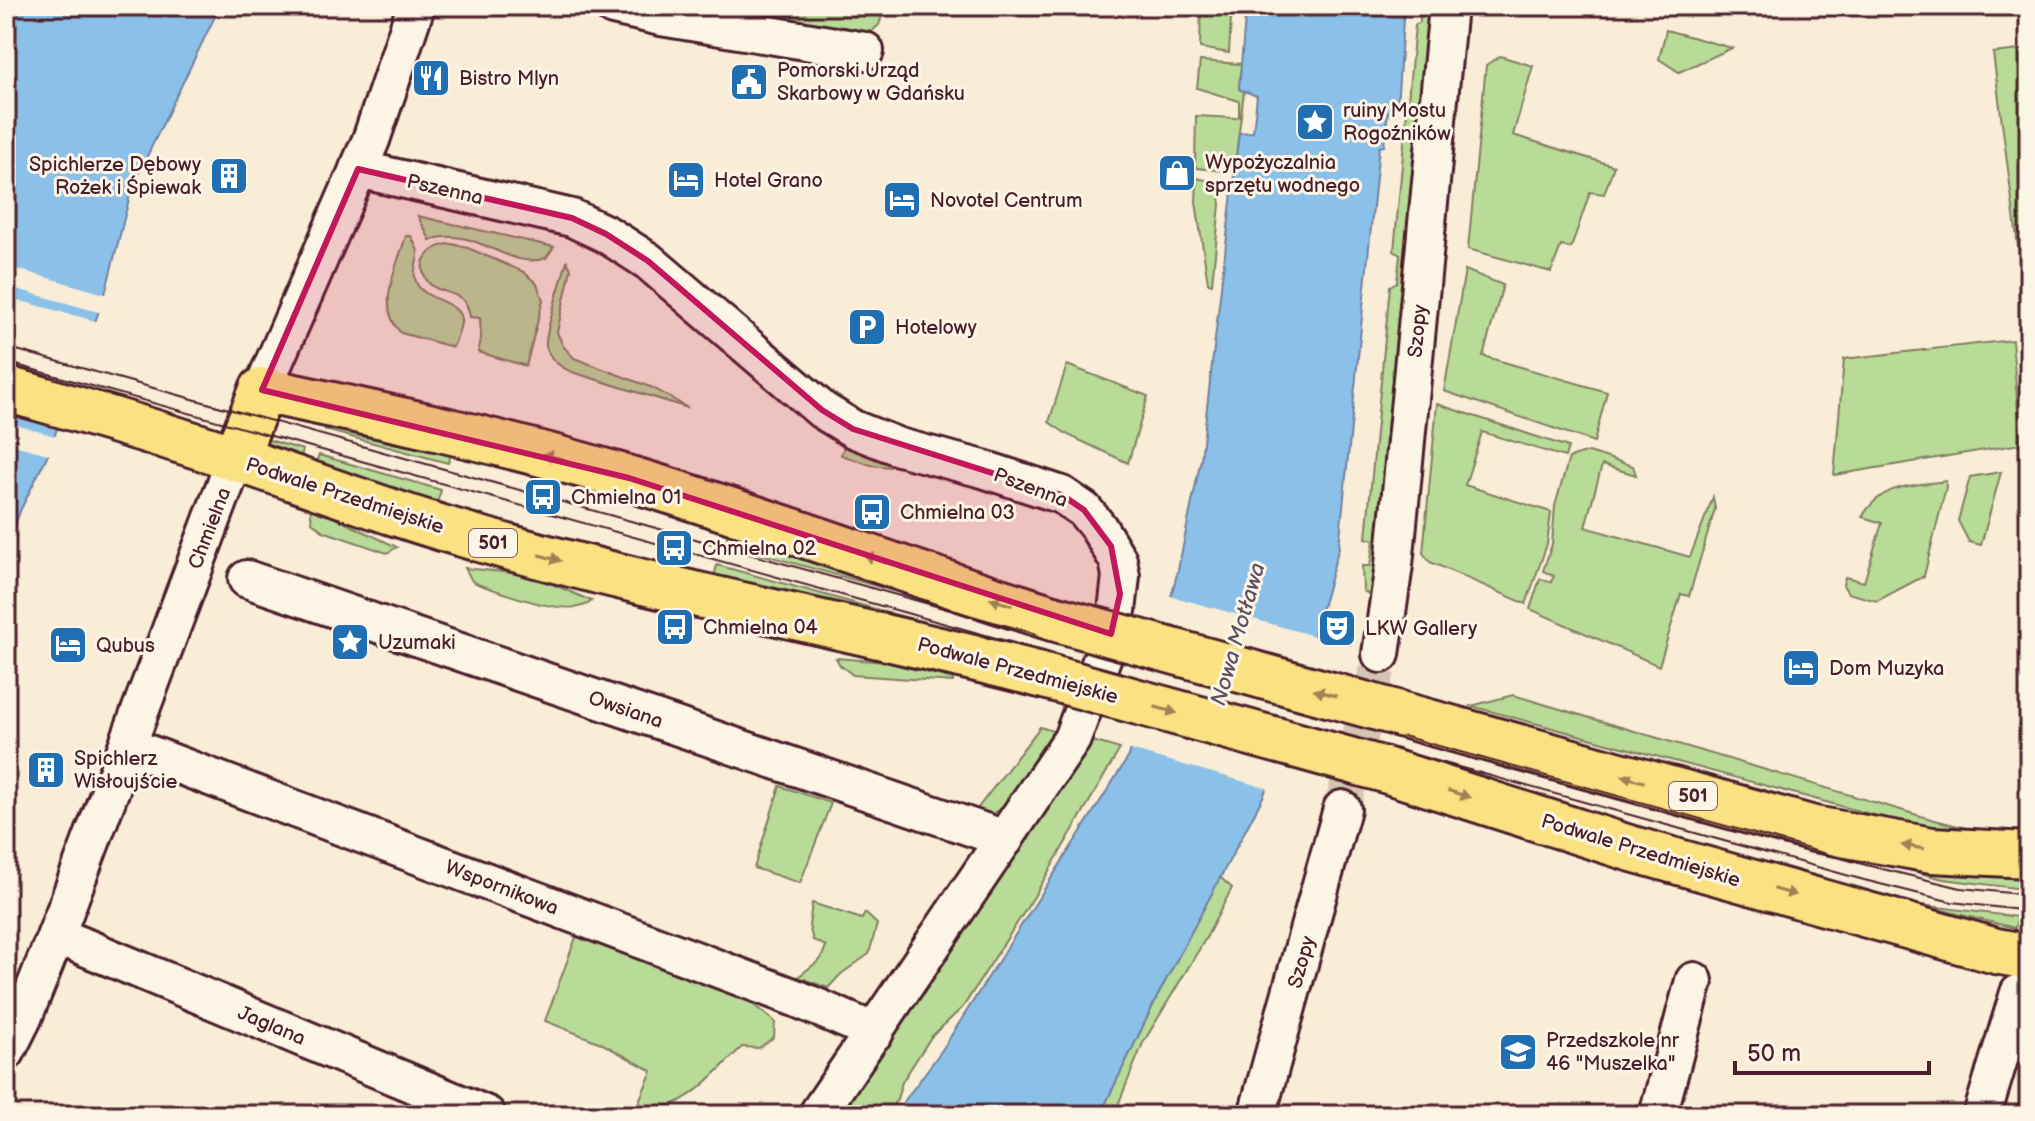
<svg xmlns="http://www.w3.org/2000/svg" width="2035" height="1121" font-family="'Balsamiq Sans',sans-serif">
  <rect width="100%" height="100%" fill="#f9edd7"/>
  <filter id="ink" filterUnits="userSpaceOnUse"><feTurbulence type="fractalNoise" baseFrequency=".0125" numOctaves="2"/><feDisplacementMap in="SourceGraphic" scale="16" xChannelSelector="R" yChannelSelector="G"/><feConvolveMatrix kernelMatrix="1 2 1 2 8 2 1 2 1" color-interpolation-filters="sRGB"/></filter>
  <g filter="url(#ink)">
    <g fill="#b8dc97" stroke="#817e61" stroke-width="2">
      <path d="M 692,6 L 885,6 L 879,25 L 870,33 Z"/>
      <path d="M 1201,6 L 1229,6 L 1231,18 L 1229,53 L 1200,48 Z"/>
      <path d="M 1420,6 L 1429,6 L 1380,540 L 1372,596 L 1363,591 L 1362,566 L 1370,566 L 1374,540 L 1366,538 L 1390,286 L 1397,282 L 1400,255 L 1394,251 L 1415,25 L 1420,22 Z"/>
      <path d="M 1666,30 L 1732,48 L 1679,72 L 1659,59 Z"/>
      <path d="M 2029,49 L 2029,332 L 1993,53 Z"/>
      <path d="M 1500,56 L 1533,66 L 1513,135 L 1614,166 L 1604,194 L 1590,192 L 1571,248 L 1561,246 L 1551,272 L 1468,249 L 1486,65 Z"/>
      <path d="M 1200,61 L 1241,64 L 1239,89 L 1244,91 L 1234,172 L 1197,168 L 1195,165 L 1196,116 L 1236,118 L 1239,116 L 1239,101 L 1197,88 Z"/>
      <path d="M 1197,178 L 1222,184 L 1212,284 L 1208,283 L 1196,202 Z"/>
      <path d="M 418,216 L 554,247 L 546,258 C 508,272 476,224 430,240 Z"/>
      <path d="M 406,236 L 411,236 C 413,240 418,249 418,253 C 418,265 411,271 417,284 C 426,302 464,301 461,323 C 460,330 456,339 453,347 L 401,333 C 375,307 397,266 406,236 Z"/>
      <path d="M 452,244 L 468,248 L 524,272 L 537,284 L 543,300 L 526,366 L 478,352 L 481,339 L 480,318 L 470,317 C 469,311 468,305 463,300 C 451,289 433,294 425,277 C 416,258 435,244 452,244 Z"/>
      <path d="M 567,261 L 571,269 L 557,332 L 563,346 L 574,358 L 653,388 L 688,408 L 572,372 C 560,367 549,359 546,346 C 544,333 563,277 567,261 Z"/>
      <path d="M 1465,270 L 1503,285 L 1483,356 L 1607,392 L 1594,442 L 1444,391 Z"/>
      <path d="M 2012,340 L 2021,444 L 1834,475 L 1844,359 Z"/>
      <path d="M 1067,365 L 1148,396 L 1128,463 L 1068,435 L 1049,422 Z"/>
      <path d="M 1437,404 L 1568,447 L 1565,457 L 1482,432 L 1465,485 L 1551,512 L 1547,544 L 1526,604 L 1430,562 L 1423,553 Z"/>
      <path d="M 326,426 L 397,444 L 454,446 L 448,463 L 325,430 Z"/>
      <path d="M 262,438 L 303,450 L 298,466 L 268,450 Z"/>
      <path d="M 845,444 L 893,463 L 890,467 L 871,465 L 841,455 Z"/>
      <path d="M 1589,452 L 1633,466 L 1636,475 L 1602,465 L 1585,527 L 1690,557 L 1713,497 L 1715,509 L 1689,596 L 1681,594 L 1659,666 L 1530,609 L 1540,579 L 1551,582 L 1554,576 L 1543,571 L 1552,544 L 1555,506 L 1569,458 Z"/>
      <path d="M 319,455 L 441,490 L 437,503 L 316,462 Z"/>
      <path d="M 2001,472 L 1981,545 L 1969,542 L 1958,521 L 1970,477 Z"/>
      <path d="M 1946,481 L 1946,487 L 1924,576 L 1877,601 L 1848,593 L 1843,585 L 1845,577 L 1864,582 L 1882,523 L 1862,517 C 1882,483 1911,486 1946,481 Z"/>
      <path d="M 310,507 L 318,510 L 397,547 L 387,553 L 323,531 L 312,522 Z"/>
      <path d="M 731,522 L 1048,634 L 725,544 Z"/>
      <path d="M 717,565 L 1042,655 L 712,585 Z"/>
      <path d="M 465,568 L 531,575 L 592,601 C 571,620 505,593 480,585 L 472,581 Z"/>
      <path d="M 836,658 L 886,662 L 953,679 L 953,682 L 853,675 L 840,665 Z"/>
      <path d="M 1513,695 L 1931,819 L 1993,835 L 1907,824 L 1471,706 Z"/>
      <path d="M 1040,727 L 1053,731 L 1005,807 L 990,815 L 974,813 Z"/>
      <path d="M 1089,740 L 1120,749 L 1035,895 L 963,1007 L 931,1037 L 902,1082 L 897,1099 L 886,1115 L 839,1115 Z"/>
      <path d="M 780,786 L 831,803 L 800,883 L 754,868 Z"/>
      <path d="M 1841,853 L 2029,872 L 2023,889 L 1943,879 Z"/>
      <path d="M 1220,877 L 1232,888 L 1206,938 L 1143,1043 L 1114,1115 L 1100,1115 L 1157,997 Z"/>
      <path d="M 812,903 L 862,919 L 865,913 L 877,924 L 869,954 L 841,974 L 828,988 L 798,977 L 821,959 L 826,946 L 813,940 L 809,926 Z"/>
      <path d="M 1921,905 L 2018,917 L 2015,928 Z"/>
      <path d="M 579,929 L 745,998 L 775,1022 L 774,1037 L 759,1048 L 742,1047 C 714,1073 687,1110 645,1111 L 639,1101 L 652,1071 L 601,1043 L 545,1021 Z"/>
    </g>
    <g fill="#8bc1e9" stroke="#71809d" stroke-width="2">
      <path d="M 16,6 L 220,6 L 132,187 L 105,294 L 48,454 L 21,509 L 6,549 L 6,26 Z"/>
      <path d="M 1246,6 L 1404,6 L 1397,107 L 1388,112 L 1384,146 L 1379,147 L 1339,547 L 1314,636 L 1264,795 L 1157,997 L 1100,1115 L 894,1115 L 942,1050 L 1129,756 L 1178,570 L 1201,459 L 1239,133 L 1253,132 L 1257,96 L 1239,89 Z"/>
    </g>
    <g fill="#f9edd7">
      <path d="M 6,266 L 105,294 L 109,295 L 102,313 L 6,286 Z"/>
      <path d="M 6,297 L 99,322 L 61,428 L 6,412 Z"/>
      <path d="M 6,422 L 58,437 L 52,455 L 6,443 Z"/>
      <path d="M 1167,595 L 1318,637 L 1270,789 L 1127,749 Z"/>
    </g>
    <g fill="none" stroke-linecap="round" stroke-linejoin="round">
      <path stroke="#d6c4b5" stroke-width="36" stroke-dasharray="36 18" stroke-linecap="butt" d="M 1342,809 L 1381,654"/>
      <defs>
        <g id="minor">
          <path d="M 613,6 L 661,17 L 865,51"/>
          <path d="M 358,169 L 572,218 L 606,234 L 648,261 L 822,410 L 853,429 L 899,447 L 983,469 L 1062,495 L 1084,510 L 1098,527 L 1118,560 L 1121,576 L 1117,611 L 1110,637 L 1072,739 L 817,1115"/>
          <path d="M 262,390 L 371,140 L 416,6"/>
          <path d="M 247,579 L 1005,839"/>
          <path d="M 1381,654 L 1394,565 L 1448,6"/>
          <path d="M 128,746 L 798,999 L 875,1032"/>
          <path d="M 56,935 L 487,1115"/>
          <path d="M 6,1052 L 23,1018 L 56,935 L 235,459"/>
          <path d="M 1257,1115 L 1342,809"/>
          <path d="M 1658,1115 L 1694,981"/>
          <path d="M 1982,1115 L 2019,993"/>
        </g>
        <g id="major">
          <path d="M 6,389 C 82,410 157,433 232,457 C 318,486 403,518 490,542 C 671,594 856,627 1037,674"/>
          <path d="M 235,459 L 262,390 C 385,416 507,442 627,478 C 771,520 910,574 1053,618"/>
          <path d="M 1400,714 L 1814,829 L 1932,850 L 2029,855"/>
          <path d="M 1385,770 L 1629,848 L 1996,951 L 2029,957"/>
        </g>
      </defs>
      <use href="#minor" stroke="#4a1f2b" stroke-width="42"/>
      <use href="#major" stroke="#4a1f2b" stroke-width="50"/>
      <use href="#minor" stroke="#fcf5e5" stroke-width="36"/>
      <use href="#major" stroke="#fae181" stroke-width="44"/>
      <g stroke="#4a1f2b" stroke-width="2">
        <path d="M 6,347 L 1866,865 L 1961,888 L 2029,895"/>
        <path d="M 6,362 L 1864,880 L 1952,902 L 2029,911"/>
      </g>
      <defs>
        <g id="major-bridge">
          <path d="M 1053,618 L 1400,714"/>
          <path d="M 1037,674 L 1385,770"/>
        </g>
      </defs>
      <use href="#major-bridge" stroke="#4a1f2b" stroke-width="50" stroke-linecap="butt"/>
      <use href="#major-bridge" stroke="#fae181" stroke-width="44"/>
    </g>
    <defs><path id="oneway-solid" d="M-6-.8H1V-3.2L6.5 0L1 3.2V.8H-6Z" transform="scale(2)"/></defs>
    <g fill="#a28056">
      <use href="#oneway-solid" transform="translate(554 457) rotate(-165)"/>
      <use href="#oneway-solid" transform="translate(550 558) rotate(15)"/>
      <use href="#oneway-solid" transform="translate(875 559) rotate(-160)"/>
      <use href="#oneway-solid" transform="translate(1001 602) rotate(-163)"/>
      <use href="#oneway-solid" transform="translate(1325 693) rotate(-165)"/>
      <use href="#oneway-solid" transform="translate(1166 710) rotate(16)"/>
      <use href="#oneway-solid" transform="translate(1633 779) rotate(-164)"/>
      <use href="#oneway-solid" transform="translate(1459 794) rotate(18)"/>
      <use href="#oneway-solid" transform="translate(1913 847) rotate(-171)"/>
      <use href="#oneway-solid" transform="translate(1785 892) rotate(16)"/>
    </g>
  </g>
  <path fill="#c2185b" fill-opacity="0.2" stroke="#c2185b" stroke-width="6" stroke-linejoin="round" d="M 358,169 L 572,218 L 606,234 L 648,261 L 822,410 L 853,429 L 1062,495 L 1084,510 L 1111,546 L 1120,594 L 1111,634 L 629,478 L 262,390 Z"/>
  <defs>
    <symbol id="restaurant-square" viewBox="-11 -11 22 22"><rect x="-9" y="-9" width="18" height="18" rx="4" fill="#1f6fb2" stroke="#fcf5e5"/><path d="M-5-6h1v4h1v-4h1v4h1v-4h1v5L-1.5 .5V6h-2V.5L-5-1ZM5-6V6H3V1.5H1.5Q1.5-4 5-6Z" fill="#fff"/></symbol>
    <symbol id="civic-square" viewBox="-11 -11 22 22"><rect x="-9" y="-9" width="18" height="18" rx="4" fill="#1f6fb2" stroke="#fcf5e5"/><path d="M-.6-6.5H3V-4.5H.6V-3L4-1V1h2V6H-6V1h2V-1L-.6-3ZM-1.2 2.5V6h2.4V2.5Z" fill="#fff"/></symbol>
    <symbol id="sight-square" viewBox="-11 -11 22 22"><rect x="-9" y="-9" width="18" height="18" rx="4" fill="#1f6fb2" stroke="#fcf5e5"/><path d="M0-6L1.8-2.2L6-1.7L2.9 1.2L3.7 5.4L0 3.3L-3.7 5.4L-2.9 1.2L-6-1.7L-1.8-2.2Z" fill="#fff"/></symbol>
    <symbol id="shop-square" viewBox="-11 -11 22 22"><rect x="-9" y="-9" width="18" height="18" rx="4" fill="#1f6fb2" stroke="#fcf5e5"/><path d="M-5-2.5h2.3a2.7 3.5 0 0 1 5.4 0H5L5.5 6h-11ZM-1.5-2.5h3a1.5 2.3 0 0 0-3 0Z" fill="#fff"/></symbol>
    <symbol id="building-square" viewBox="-11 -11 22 22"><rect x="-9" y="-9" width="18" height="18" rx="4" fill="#1f6fb2" stroke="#fcf5e5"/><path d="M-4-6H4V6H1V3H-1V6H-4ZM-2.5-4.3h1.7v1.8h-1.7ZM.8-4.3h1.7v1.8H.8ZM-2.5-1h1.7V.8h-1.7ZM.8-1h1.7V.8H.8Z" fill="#fff"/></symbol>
    <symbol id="hotel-square" viewBox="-11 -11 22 22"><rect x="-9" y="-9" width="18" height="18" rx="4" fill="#1f6fb2" stroke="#fcf5e5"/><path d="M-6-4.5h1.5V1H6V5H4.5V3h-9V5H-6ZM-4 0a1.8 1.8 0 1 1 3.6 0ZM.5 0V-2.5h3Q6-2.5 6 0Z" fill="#fff"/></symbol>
    <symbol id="parking-square" viewBox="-11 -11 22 22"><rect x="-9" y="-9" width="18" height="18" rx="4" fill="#1f6fb2" stroke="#fcf5e5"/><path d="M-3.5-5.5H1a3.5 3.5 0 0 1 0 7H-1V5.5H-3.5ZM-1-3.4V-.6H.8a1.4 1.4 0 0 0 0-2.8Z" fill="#fff"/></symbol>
    <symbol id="bus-square" viewBox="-11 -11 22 22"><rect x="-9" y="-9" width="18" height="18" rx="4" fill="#1f6fb2" stroke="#fcf5e5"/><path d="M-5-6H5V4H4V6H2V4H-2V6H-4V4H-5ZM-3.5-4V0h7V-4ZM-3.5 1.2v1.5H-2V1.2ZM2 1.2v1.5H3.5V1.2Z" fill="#fff"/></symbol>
    <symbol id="theatre-square" viewBox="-11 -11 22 22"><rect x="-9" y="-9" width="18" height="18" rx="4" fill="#1f6fb2" stroke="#fcf5e5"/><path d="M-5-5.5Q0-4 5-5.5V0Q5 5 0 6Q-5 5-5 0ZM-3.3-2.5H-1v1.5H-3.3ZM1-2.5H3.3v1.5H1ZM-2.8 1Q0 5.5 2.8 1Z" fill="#fff"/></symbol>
    <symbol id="school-square" viewBox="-11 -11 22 22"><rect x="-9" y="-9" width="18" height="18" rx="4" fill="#1f6fb2" stroke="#fcf5e5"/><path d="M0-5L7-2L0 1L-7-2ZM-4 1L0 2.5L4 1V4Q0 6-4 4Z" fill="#fff"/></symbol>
  </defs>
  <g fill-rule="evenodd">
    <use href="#restaurant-square" x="409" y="56" width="44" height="44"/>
    <use href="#civic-square" x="727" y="60" width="44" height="44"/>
    <use href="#sight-square" x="1293" y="100" width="44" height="44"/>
    <use href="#shop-square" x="1155" y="151" width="44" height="44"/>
    <use href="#building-square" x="207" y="154" width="44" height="44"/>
    <use href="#hotel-square" x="664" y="158" width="44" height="44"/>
    <use href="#hotel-square" x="880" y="178" width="44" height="44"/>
    <use href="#parking-square" x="845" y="305" width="44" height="44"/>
    <use href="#bus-square" x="521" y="475" width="44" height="44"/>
    <use href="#bus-square" x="850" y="490" width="44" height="44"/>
    <use href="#bus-square" x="652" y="526" width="44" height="44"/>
    <use href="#bus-square" x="653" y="605" width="44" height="44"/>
    <use href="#theatre-square" x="1315" y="606" width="44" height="44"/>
    <use href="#sight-square" x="328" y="620" width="44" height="44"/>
    <use href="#hotel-square" x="46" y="623" width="44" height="44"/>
    <use href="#hotel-square" x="1779" y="646" width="44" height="44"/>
    <use href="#building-square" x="24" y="748" width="44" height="44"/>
    <use href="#school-square" x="1496" y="1030" width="44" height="44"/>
  </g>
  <g text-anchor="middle" stroke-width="6" stroke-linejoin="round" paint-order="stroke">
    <g fill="#fcf5e5" stroke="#7f5f63" stroke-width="2">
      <rect x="469" y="529" width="48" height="28" rx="6"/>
      <rect x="1669" y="782" width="48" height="28" rx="6"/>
    </g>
    <g font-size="18" font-weight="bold" fill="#4a1f2b">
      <text x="493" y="549">501</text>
      <text x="1693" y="802">501</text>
    </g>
    <g font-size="20" fill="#4a1f2b" stroke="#fcf5e5" text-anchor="start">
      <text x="777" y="77">Pomorski Urząd<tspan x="777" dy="23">Skarbowy w Gdańsku</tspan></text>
      <text x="459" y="85">Bistro Mlyn</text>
      <text x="1343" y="117">ruiny Mostu<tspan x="1343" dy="23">Rogoźników</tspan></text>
      <text x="1205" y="169">Wypożyczalnia<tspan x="1205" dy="23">sprzętu wodnego</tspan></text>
      <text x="201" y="171" text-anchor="end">Spichlerze Dębowy<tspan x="201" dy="23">Rożek i Śpiewak</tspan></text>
      <text x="714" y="187">Hotel Grano</text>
      <text x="930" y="207">Novotel Centrum</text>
      <text x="895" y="334">Hotelowy</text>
      <text x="571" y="504">Chmielna 01</text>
      <text x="900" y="519">Chmielna 03</text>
      <text x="702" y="555">Chmielna 02</text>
      <text x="703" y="634">Chmielna 04</text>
      <text x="1365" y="635">LKW Gallery</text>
      <text x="378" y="649">Uzumaki</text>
      <text x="96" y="652">Qubus</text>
      <text x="1829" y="675">Dom Muzyka</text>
      <text x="74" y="765">Spichlerz<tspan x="74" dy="23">Wisłoujście</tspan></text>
      <text x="1546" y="1047">Przedszkole nr<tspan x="1546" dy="23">46 "Muszelka"</tspan></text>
    </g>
    <g font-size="20" fill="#4a1f2b" stroke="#fcf5e5">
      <text transform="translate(445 189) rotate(13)" y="7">Pszenna</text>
      <text transform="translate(1417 331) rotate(-84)" y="7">Szopy</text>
      <text transform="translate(1031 487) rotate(21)" y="7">Pszenna</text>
      <text transform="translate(345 495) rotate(18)" y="7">Podwale Przedmiejskie</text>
      <text transform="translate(209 528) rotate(-69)" y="7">Chmielna</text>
      <text transform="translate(1018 670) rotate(15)" y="7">Podwale Przedmiejskie</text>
      <text transform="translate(626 709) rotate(19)" y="7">Owsiana</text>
      <text transform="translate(1641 850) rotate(17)" y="7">Podwale Przedmiejskie</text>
      <text transform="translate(502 887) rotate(21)" y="7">Wspornikowa</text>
      <text transform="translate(1301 962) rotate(-74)" y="7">Szopy</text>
      <text transform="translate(272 1025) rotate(23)" y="7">Jaglana</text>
    </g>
    <g font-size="22" font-style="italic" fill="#5e5064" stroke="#fcf5e5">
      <text transform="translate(1237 634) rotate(-74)" y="8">Nowa Motława</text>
    </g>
  </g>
  <rect width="2035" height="1121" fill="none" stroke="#fcf5e5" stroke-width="32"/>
  <rect x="16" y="16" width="2003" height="1089" fill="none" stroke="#4a1f2b" stroke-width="3" filter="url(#ink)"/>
  <path d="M1735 1061v12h194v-12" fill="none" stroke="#4a1f2b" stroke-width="4"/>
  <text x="1747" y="1061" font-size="24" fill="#4a1f2b" stroke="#fcf5e5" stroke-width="6" paint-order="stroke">50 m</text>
</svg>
